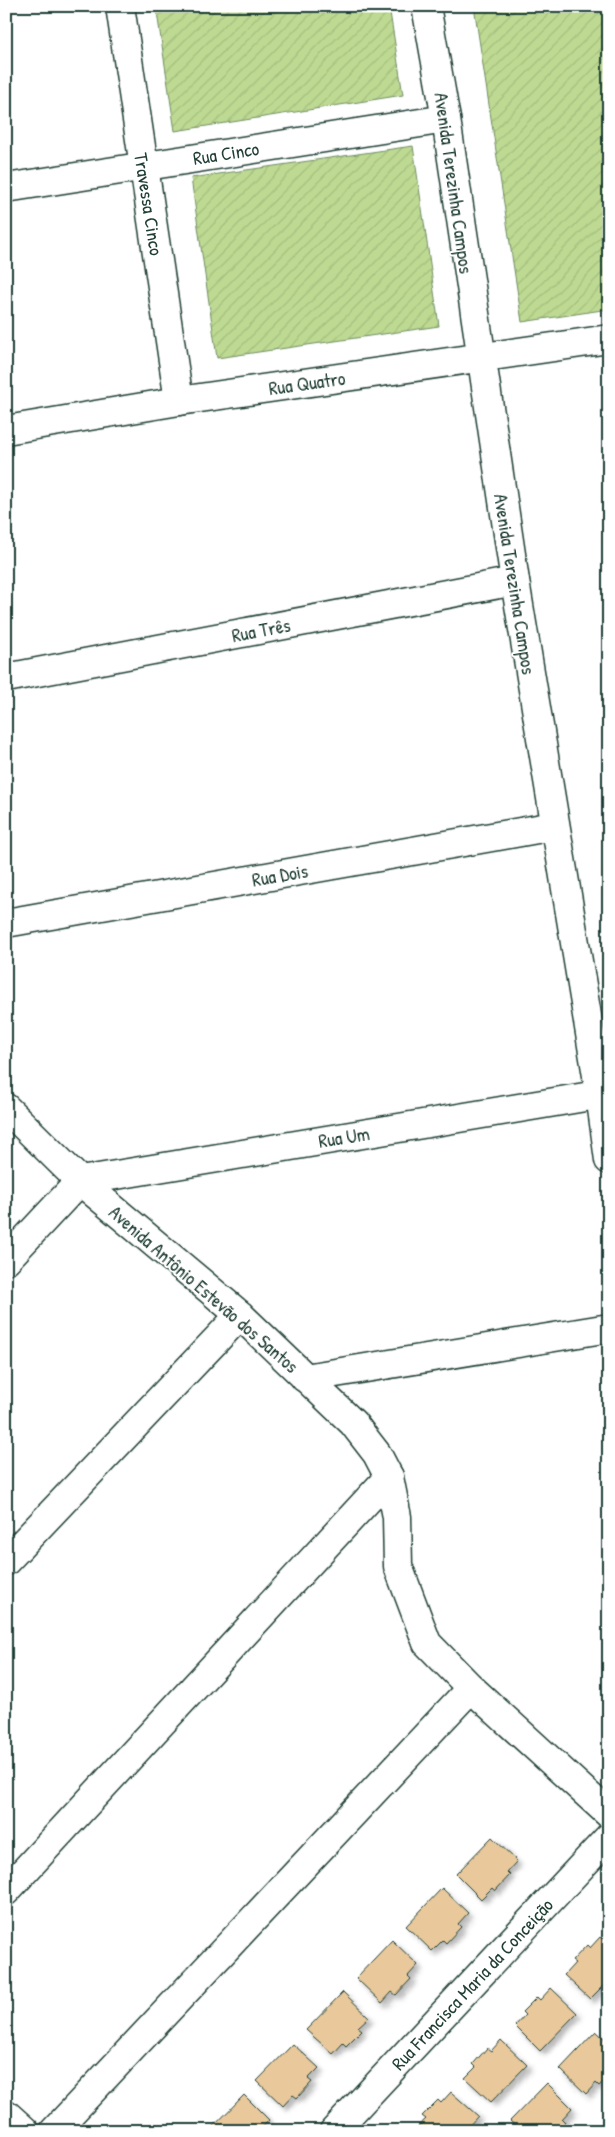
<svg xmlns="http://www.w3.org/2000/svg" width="615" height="2137" font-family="'Patrick Hand',sans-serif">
  <defs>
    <pattern id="garden-furrows" width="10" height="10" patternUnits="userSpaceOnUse" patternTransform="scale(1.25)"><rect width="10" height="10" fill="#beda92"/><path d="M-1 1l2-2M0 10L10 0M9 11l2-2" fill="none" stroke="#a3bc7e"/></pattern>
    <filter id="shadow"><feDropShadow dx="4.5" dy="4.5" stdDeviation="2.5" flood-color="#0004"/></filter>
  </defs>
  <rect width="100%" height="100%" fill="#fff"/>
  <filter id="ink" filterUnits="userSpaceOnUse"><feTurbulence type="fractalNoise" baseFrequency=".02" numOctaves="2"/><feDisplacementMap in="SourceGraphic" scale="10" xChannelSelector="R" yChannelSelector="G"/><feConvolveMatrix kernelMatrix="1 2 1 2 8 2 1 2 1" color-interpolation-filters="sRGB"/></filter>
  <g filter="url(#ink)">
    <g fill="url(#garden-furrows)" stroke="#6e8c63">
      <path d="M 156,6 L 389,6 L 403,95 L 175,131 Z"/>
      <path d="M 474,6 L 609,6 L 609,309 L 522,322 Z"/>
      <path d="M 413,146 L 439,326 L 217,358 L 191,178 Z"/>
    </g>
    <g fill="#e9c99b" stroke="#1f3d34" filter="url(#shadow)">
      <path d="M 492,1837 L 517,1861 L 507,1872 L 510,1875 L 495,1891 L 492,1888 L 481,1899 L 456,1874 Z"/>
      <path d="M 442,1888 L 468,1913 L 458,1924 L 461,1927 L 446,1943 L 443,1940 L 432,1951 L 406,1926 Z"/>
      <path d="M 600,1937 L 609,1945 L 609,1980 L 590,1999 L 564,1975 L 575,1963 L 572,1961 L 587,1945 L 590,1948 Z"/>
      <path d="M 392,1940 L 418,1965 L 408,1976 L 411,1979 L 396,1995 L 392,1992 L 382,2003 L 356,1978 Z"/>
      <path d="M 551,1988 L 577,2013 L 540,2051 L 515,2026 L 525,2015 L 522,2012 L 537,1997 L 540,2000 Z"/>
      <path d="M 343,1992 L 369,2017 L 358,2027 L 362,2030 L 346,2046 L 343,2043 L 333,2054 L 306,2030 Z"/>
      <path d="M 596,2031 L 609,2043 L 609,2076 L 599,2086 L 596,2083 L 586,2094 L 560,2069 Z"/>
      <path d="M 501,2040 L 527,2065 L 491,2102 L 465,2078 L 476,2067 L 473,2064 L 487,2048 L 491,2051 Z"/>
      <path d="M 293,2044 L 319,2068 L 308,2079 L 312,2082 L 297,2098 L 293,2095 L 283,2106 L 257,2081 Z"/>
      <path d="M 547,2083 L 572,2108 L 562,2119 L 565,2122 L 556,2131 L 521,2131 L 510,2121 Z"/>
      <path d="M 451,2092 L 478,2116 L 464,2131 L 417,2131 L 415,2129 L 426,2119 L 422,2116 L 438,2100 L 441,2103 Z"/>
      <path d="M 244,2095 L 269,2120 L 259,2131 L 209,2131 Z"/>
    </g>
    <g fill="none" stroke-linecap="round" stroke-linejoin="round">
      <defs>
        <g id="minor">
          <path d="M 120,6 L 179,401"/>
          <path d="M 426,6 L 446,119 L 515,581 L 600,1094 L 609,1160"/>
          <path d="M 6,188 L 446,119"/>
          <path d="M 6,430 L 179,401 L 609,339"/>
          <path d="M 6,678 L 515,581"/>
          <path d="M 6,923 L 554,826"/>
          <path d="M 6,1108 L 80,1181 L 240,1315 L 353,1423 L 377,1454 L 389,1477 L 397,1517 L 398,1566 L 427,1643 L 471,1688 L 609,1814"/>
          <path d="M 6,1260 L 80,1181 L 609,1093"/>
          <path d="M 305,1378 L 609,1328"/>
          <path d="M 6,1561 L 240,1315"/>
          <path d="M 6,1891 L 389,1477"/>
          <path d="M 6,2114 L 25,2131"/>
          <path d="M 54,2131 L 471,1688"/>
          <path d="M 334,2131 L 609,1837"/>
        </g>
      </defs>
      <use href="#minor" stroke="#1f3d34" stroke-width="31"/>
      <use href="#minor" stroke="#fff" stroke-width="28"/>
    </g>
  </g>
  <g text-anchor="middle" stroke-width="4" stroke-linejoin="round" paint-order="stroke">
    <g font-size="19" fill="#1f3d34" stroke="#fff">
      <text transform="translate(226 153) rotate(-9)" y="7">Rua Cinco</text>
      <text transform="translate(454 183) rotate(82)" y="7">Avenida Terezinha Campos</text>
      <text transform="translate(149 204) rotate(81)" y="7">Travessa Cinco</text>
      <text transform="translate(307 383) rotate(-8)" y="7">Rua Quatro</text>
      <text transform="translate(515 584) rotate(81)" y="7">Avenida Terezinha Campos</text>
      <text transform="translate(261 630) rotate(-11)" y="7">Rua Três</text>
      <text transform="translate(280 875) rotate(-10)" y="7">Rua Dois</text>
      <text transform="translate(344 1137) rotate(-9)" y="7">Rua Um</text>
      <text transform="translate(204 1289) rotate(41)" y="7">Avenida Antônio Estevão dos Santos</text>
      <text transform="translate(472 1984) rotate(-47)" y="7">Rua Francisca Maria da Conceição</text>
    </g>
  </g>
  <rect width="615" height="2137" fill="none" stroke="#fff" stroke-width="25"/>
  <rect x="12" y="12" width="590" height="2112" fill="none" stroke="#1f3d34" stroke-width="2" filter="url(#ink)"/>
</svg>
